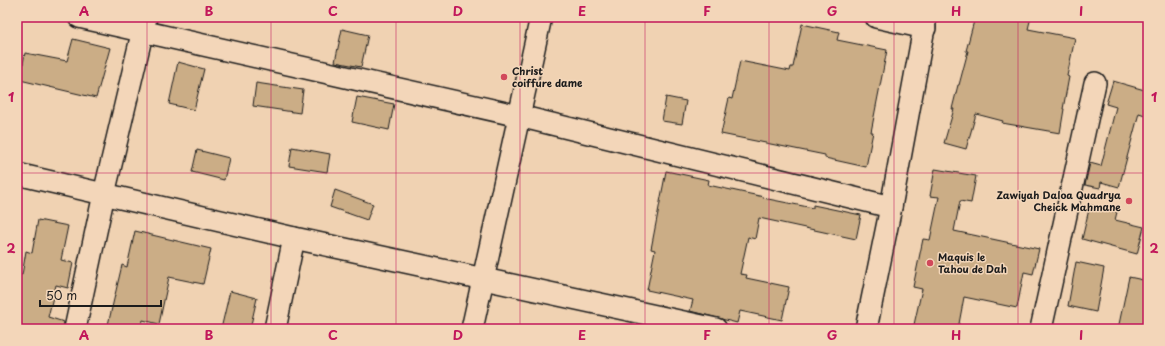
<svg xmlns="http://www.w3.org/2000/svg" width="1165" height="346" font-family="'Playpen Sans',sans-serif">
  <rect width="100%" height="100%" fill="#f0d2b2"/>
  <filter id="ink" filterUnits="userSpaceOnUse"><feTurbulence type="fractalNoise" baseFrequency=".025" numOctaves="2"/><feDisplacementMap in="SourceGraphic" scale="8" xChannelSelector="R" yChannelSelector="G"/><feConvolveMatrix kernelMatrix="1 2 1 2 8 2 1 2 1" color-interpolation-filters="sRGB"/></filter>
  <g filter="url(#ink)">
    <g fill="#cbad86" stroke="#1c1c1c">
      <path d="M 975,17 L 1031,17 L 1028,29 L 1075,38 L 1067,76 L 1069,77 L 1063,109 L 1064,109 L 1060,133 L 1002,123 L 1003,121 L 976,114 L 966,149 L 944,143 L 954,109 L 952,109 L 958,85 L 959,85 L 968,51 L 966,51 Z"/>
      <path d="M 802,24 L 839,32 L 837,40 L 887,50 L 871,132 L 873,132 L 866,167 L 825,158 L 825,155 L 721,134 L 729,98 L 732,99 L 740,61 L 790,71 L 791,67 L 793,67 Z"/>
      <path d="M 342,29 L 368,35 L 361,67 L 335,62 Z"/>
      <path d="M 73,39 L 110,48 L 96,98 L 20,80 L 25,53 L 67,61 Z"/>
      <path d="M 178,62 L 204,69 L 194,110 L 169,104 Z"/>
      <path d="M 1113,81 L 1148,91 L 1148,116 L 1139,113 L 1119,187 L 1101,182 L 1100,188 L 1085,185 L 1090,163 L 1101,166 L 1116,107 L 1106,104 Z"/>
      <path d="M 256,83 L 303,90 L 300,113 L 253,106 Z"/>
      <path d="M 357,97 L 394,104 L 389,130 L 352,122 Z"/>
      <path d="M 666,97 L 686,101 L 682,124 L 662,121 Z"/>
      <path d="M 292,147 L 330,154 L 327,172 L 289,166 Z"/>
      <path d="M 197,150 L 229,158 L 224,180 L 192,172 Z"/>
      <path d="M 935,169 L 976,176 L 971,203 L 960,201 L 954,231 L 1039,249 L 1033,274 L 1024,272 L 1017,308 L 964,297 L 958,329 L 913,329 L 922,289 L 913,287 L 923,239 L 930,240 L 939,197 L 930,196 Z"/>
      <path d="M 666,171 L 709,180 L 708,185 L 764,197 L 763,198 L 813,208 L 813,205 L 861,215 L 856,239 L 759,218 L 755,239 L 748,237 L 740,274 L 747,275 L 746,278 L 789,287 L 782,320 L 740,311 L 737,323 L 690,311 L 693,300 L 647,290 L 655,250 L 651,249 Z"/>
      <path d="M 335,190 L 373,204 L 367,220 L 330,207 Z"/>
      <path d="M 1090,205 L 1117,212 L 1115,220 L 1144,227 L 1137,254 L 1082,239 Z"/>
      <path d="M 38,220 L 68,226 L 61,260 L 73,263 L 68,288 L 56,285 L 48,317 L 64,322 L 63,329 L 17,329 L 17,273 L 22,275 L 26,251 L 32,253 Z"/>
      <path d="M 135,231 L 211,249 L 203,284 L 169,277 L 159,324 L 143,320 L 141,329 L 107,329 L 122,265 L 127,267 Z"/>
      <path d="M 1076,262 L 1104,268 L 1096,312 L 1068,306 Z"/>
      <path d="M 1129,277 L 1148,281 L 1148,308 L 1143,329 L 1118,329 Z"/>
      <path d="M 230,291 L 257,298 L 250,329 L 221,329 Z"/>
    </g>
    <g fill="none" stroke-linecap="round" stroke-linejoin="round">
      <defs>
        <g id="minor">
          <path d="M 79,17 L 519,116 L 891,207"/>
          <path d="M 876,17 L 925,28"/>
          <path d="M 17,174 L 294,238 L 716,329"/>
          <path d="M 75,329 L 104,194 L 146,17"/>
          <path d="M 275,329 L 294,238"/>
          <path d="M 472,329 L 541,17"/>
          <path d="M 866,329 L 891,207 L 926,17"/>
          <path d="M 1041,329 L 1095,83"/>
        </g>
      </defs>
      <use href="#minor" stroke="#1c1c1c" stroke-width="24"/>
      <use href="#minor" stroke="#f3d6b9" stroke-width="21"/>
    </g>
  </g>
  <path fill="none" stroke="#c2185b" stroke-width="1" stroke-opacity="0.55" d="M 147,17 L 147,329M 271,17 L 271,329M 396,17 L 396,329M 520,17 L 520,329M 645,17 L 645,329M 769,17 L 769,329M 894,17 L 894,329M 1018,17 L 1018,329M 17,173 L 1148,173"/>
  <g fill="#d1495b" stroke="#f3d6b9" stroke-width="1.5">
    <circle cx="504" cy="77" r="4"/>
    <circle cx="1129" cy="201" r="4"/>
    <circle cx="930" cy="263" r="4"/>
  </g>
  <g text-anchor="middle" stroke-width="3" stroke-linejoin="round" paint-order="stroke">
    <g font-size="10" font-weight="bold" fill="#1c1c1c" stroke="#f3d6b9" text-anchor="start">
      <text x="512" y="75">Christ<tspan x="512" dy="12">coiffure dame</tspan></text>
      <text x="1121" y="199" text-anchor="end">Zawiyah Daloa Quadrya<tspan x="1121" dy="12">Cheick Mahmane</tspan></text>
      <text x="938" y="261">Maquis le<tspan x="938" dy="12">Tahou de Dah</tspan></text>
    </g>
  </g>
  <rect width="1165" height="346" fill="none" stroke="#f3d6b9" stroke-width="44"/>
  <path d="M40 300v6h121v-6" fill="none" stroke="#1c1c1c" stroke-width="2"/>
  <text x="46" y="300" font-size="12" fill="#1c1c1c" stroke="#f3d6b9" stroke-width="3" paint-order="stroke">50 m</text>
  <rect x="22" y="22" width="1121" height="302" fill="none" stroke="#c2185b" stroke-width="1.5"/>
  <g font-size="13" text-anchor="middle" font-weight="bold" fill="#c2185b">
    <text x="84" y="16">A</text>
    <text x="209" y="16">B</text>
    <text x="333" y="16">C</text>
    <text x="458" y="16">D</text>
    <text x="582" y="16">E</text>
    <text x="707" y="16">F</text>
    <text x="832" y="16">G</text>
    <text x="956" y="16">H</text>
    <text x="1081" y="16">I</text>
    <text x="11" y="102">1</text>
    <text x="1154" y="102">1</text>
    <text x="11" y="253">2</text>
    <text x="1154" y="253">2</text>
    <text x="84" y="340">A</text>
    <text x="209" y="340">B</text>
    <text x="333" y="340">C</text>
    <text x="458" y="340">D</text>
    <text x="582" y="340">E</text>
    <text x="707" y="340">F</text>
    <text x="832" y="340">G</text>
    <text x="956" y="340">H</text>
    <text x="1081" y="340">I</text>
  </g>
</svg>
